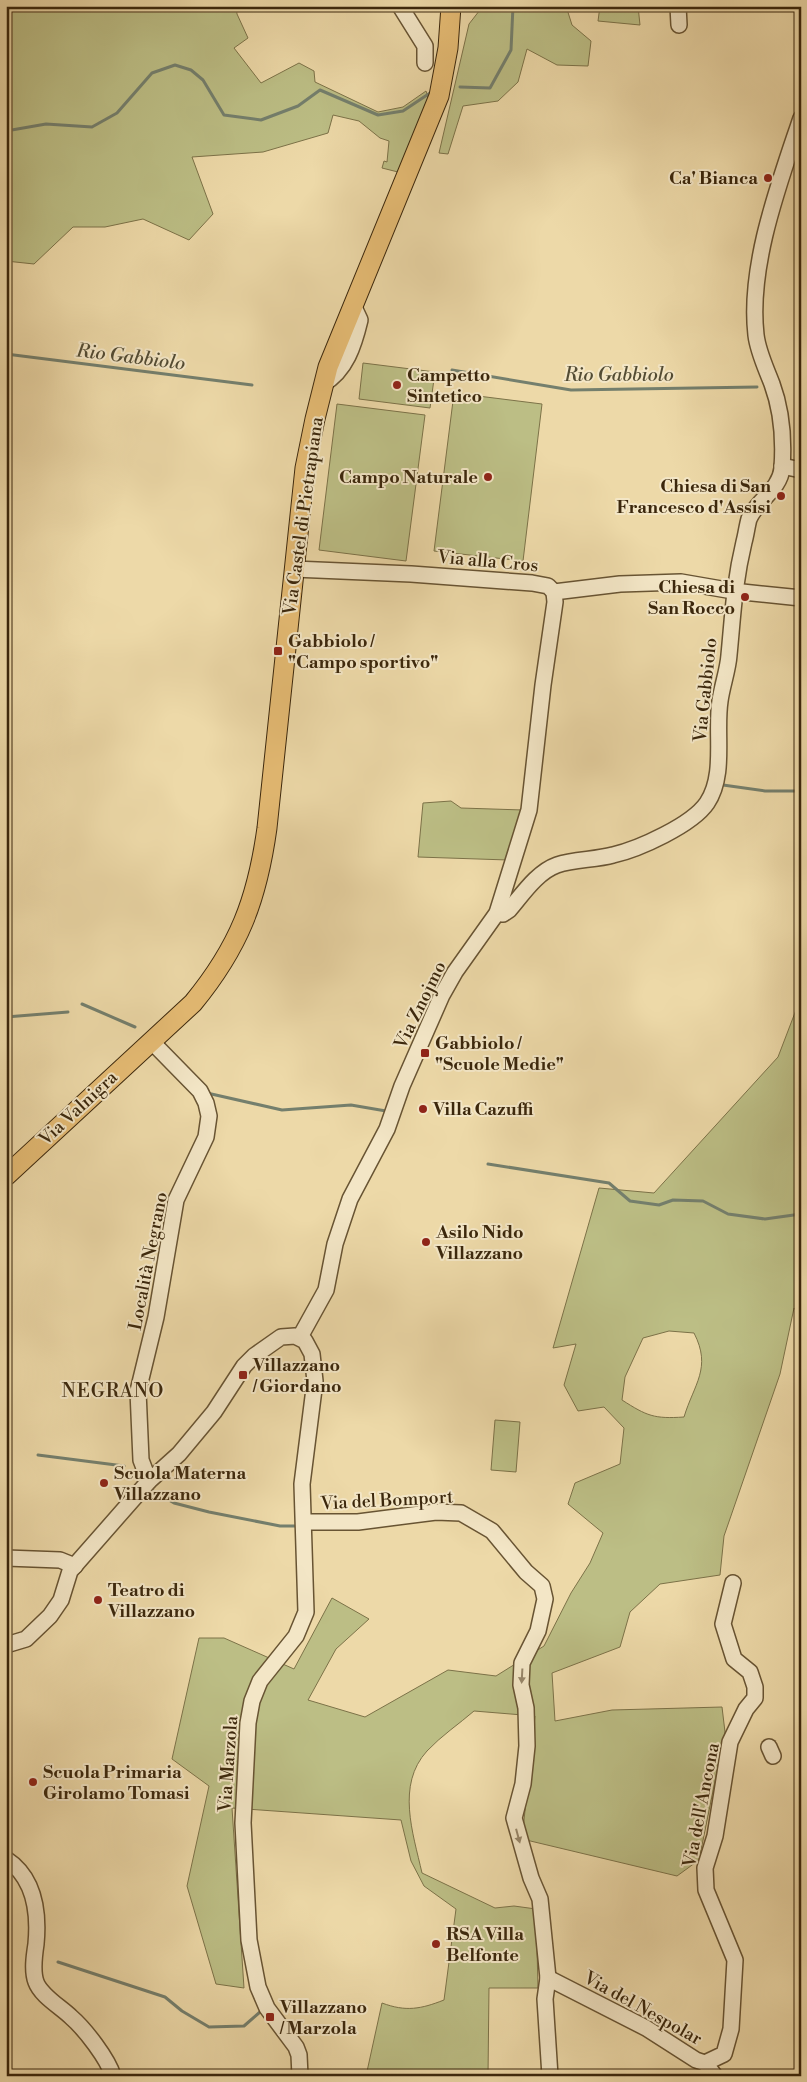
<svg xmlns="http://www.w3.org/2000/svg" width="807" height="2082" font-family="'Libre Bodoni',serif">
  <rect width="100%" height="100%" fill="#edd9a8"/>
  <filter id="stains"><feTurbulence type="fractalNoise" baseFrequency=".004" numOctaves="4"/><feColorMatrix values="0 0 0 0 .2 0 0 0 0 .09 0 0 0 0 .02 0 0 0 .5 -.17"/></filter>
  <radialGradient id="worn" r=".72"><stop offset=".6" stop-color="#630" stop-opacity="0"/><stop offset="1" stop-color="#630" stop-opacity=".3"/></radialGradient>
  <g fill="#bcbe85" stroke="#7c7248" fill-rule="evenodd">
    <path d="M 6,6 L 236,6 L 237,14 L 248,38 L 234,48 L 261,83 L 299,63 L 314,71 L 315,82 L 378,112 L 403,107 L 426,91 L 432,110 L 398,172 L 382,168 L 384,161 L 387,162 L 389,141 L 380,138 L 359,121 L 333,115 L 328,133 L 263,152 L 192,157 L 213,214 L 189,240 L 143,219 L 105,227 L 73,227 L 34,264 L 6,261 Z"/>
    <path d="M 483,6 L 566,6 L 572,25 L 591,41 L 588,66 L 557,65 L 527,49 L 518,82 L 498,101 L 463,106 L 448,154 L 439,153 L 469,24 Z"/>
    <path d="M 600,6 L 638,6 L 640,25 L 598,21 Z"/>
    <path d="M 363,363 L 435,372 L 430,408 L 359,399 Z"/>
    <path d="M 454,393 L 542,404 L 523,561 L 434,551 Z"/>
    <path d="M 337,404 L 425,415 L 406,561 L 319,550 Z"/>
    <path d="M 451,801 L 461,808 L 523,810 L 508,860 L 418,857 L 423,803 Z"/>
    <path d="M 796,1010 L 801,1011 L 801,1317 L 794,1308 L 780,1374 L 724,1536 L 720,1575 L 660,1584 L 630,1612 L 620,1647 L 552,1673 L 555,1721 L 612,1710 L 722,1707 L 725,1732 L 699,1860 L 677,1876 L 522,1839 L 535,1716 L 474,1711 C 459,1724 441,1736 427,1751 C 396,1785 413,1833 422,1873 L 495,1908 L 514,1906 L 536,1909 L 538,1988 L 489,1988 L 488,2076 L 366,2076 L 382,2003 C 406,2012 421,2009 444,2000 L 456,1909 L 424,1886 L 411,1861 L 401,1820 L 232,1808 L 244,1988 L 216,1984 L 187,1886 L 209,1786 L 172,1759 L 199,1638 L 224,1638 L 294,1669 L 332,1598 L 369,1619 L 336,1649 L 308,1700 L 365,1717 L 448,1670 L 496,1676 L 544,1646 L 571,1593 L 590,1563 L 603,1533 L 568,1504 L 575,1483 L 620,1464 L 624,1428 L 604,1407 L 578,1411 L 564,1385 L 576,1344 L 553,1348 L 599,1188 L 654,1193 L 778,1057 ZM 669,1331 L 694,1333 C 712,1368 694,1384 684,1417 C 654,1419 647,1416 622,1400 L 625,1377 L 643,1338 Z"/>
    <path d="M 495,1420 L 520,1422 L 516,1472 L 491,1470 Z"/>
  </g>
  <g fill="none" stroke-linecap="round" stroke-linejoin="round">
    <g stroke="#747f6d" stroke-width="3">
      <path d="M 460,87 L 490,88 L 511,50 L 513,6"/>
      <path d="M 6,131 L 46,124 L 92,127 L 117,113 L 152,73 L 175,65 L 191,70 L 203,80 L 224,115 L 261,120 L 298,106 L 320,90 L 378,115 L 403,111 L 433,91"/>
      <path d="M 6,354 L 252,385"/>
      <path d="M 452,370 L 571,390 L 757,387"/>
      <path d="M 723,785 L 765,791 L 801,791"/>
      <path d="M 82,1004 L 135,1027"/>
      <path d="M 6,1017 L 68,1012"/>
      <path d="M 207,1093 L 282,1110 L 351,1105 L 386,1111"/>
      <path d="M 488,1164 L 609,1183 L 630,1201 L 659,1205 L 673,1200 L 703,1201 L 728,1214 L 765,1219 L 801,1214"/>
      <path d="M 38,1455 L 124,1466"/>
      <path d="M 150,1489 L 174,1503 L 209,1512 L 280,1526 L 297,1526"/>
      <path d="M 58,1962 L 165,1997 L 182,2011 L 209,2027 L 244,2026 L 260,2012"/>
    </g>
    <defs>
      <g id="minor">
        <path d="M 400,6 L 425,46 L 425,63"/>
        <path d="M 678,6 L 679,25"/>
        <path d="M 323,384 C 346,371 354,345 360,320 L 353,305"/>
        <path d="M 782,466 L 801,470"/>
        <path d="M 294,569 L 411,574 L 532,583 L 548,586 L 554,592"/>
        <path d="M 554,592 L 620,584 L 681,582 L 733,591 L 801,598"/>
        <path d="M 497,913 L 503,914 L 509,910 C 522,895 537,872 557,865 C 574,859 595,860 613,855 C 639,849 692,825 707,803 C 726,775 715,733 720,701 C 722,686 728,670 729,655 C 733,614 734,584 744,542 C 746,535 747,526 749,519 C 757,500 780,490 782,468 C 784,440 782,411 772,384 C 766,368 758,352 756,335 C 748,266 779,184 801,118"/>
        <path d="M 300,1337 L 326,1290 L 335,1244 L 350,1199 L 387,1129 L 402,1086 L 442,995 L 455,972 L 497,913 L 529,810 L 543,685 L 555,602 L 554,592"/>
        <path d="M 149,1481 L 141,1460 L 138,1391 L 156,1317 L 176,1200 L 206,1137 L 209,1116 L 206,1103 L 200,1091 L 152,1042"/>
        <path d="M 304,1522 L 358,1522 L 436,1512 L 461,1513 L 492,1531 L 526,1572 L 542,1586 L 545,1599 L 538,1631 L 522,1663 L 521,1685 L 526,1708 L 527,1746 L 523,1784 L 514,1818 L 531,1878 L 540,1899 L 548,1978 L 545,1999 L 550,2076"/>
        <path d="M 6,1558 L 60,1560 L 75,1566"/>
        <path d="M 6,1645 L 26,1639 L 50,1616 L 61,1600 L 70,1571 L 149,1481 L 179,1454 L 214,1412 L 244,1366 L 254,1356 L 281,1337 L 295,1336 L 305,1341 L 312,1354 L 315,1381 L 302,1484 L 306,1612 L 296,1636 L 260,1681 L 252,1701 L 248,1723 L 243,1823 L 249,1940 L 258,1987 L 267,2008 L 296,2047 L 299,2055 L 300,2076"/>
        <path d="M 769,1747 L 773,1756"/>
        <path d="M 6,1859 C 35,1878 39,1912 36,1944 C 34,1957 32,1971 36,1982 C 41,1996 61,2007 71,2017 C 85,2029 108,2059 113,2076"/>
        <path d="M 548,1978 L 646,2028 L 696,2060 L 705,2063 L 715,2076"/>
        <path d="M 705,2063 L 724,2054 L 731,2029 L 735,1960 L 706,1890 L 705,1868 L 715,1836 L 730,1742 L 746,1709 L 755,1698 L 755,1687 L 750,1672 L 734,1659 L 723,1624 L 733,1583"/>
      </g>
      <path id="major" d="M 6,1176 L 193,1003 C 239,947 257,900 267,828 L 305,468 L 315,419 L 328,367 L 439,96 L 448,48 L 451,6"/>
    </defs>
    <use href="#minor" stroke="#685433" stroke-width="18"/>
    <use href="#major" stroke="#3b270c" stroke-width="21"/>
    <use href="#minor" stroke="#f3e6c6" stroke-width="15"/>
    <use href="#major" stroke="#e6bc74" stroke-width="19"/>
  </g>
  <defs><path id="oneway-solid" d="M-6-.8H1V-3.2L6.5 0L1 3.2V.8H-6Z" transform="scale(1.25)"/></defs>
  <g fill="#978669">
    <use href="#oneway-solid" transform="translate(522 1676) rotate(93)"/>
    <use href="#oneway-solid" transform="translate(518 1836) rotate(75)"/>
  </g>
  <g fill="#8f2418" stroke="#f3e6c6" stroke-width="2">
    <circle cx="768" cy="178" r="5"/>
    <circle cx="397" cy="385" r="5"/>
    <circle cx="488" cy="477" r="5"/>
    <circle cx="781" cy="496" r="5"/>
    <circle cx="745" cy="597" r="5"/>
    <rect x="273" y="646" width="10" height="10" rx="2.5"/>
    <rect x="420" y="1048" width="10" height="10" rx="2.5"/>
    <circle cx="423" cy="1109" r="5"/>
    <circle cx="426" cy="1242" r="5"/>
    <rect x="238" y="1370" width="10" height="10" rx="2.5"/>
    <circle cx="104" cy="1483" r="5"/>
    <circle cx="98" cy="1600" r="5"/>
    <circle cx="33" cy="1782" r="5"/>
    <circle cx="436" cy="1944" r="5"/>
    <rect x="265" y="2012" width="10" height="10" rx="2.5"/>
  </g>
  <g text-anchor="middle" stroke-width="4" stroke-linejoin="round" paint-order="stroke">
    <g font-size="18" font-weight="bold" fill="#3b270c" stroke="#f3e6c6" text-anchor="start">
      <text x="758" y="184" text-anchor="end">Ca' Bianca</text>
      <text x="407" y="381">Campetto<tspan x="407" dy="21">Sintetico</tspan></text>
      <text x="478" y="483" text-anchor="end">Campo Naturale</text>
      <text x="771" y="492" text-anchor="end">Chiesa di San<tspan x="771" dy="21">Francesco d'Assisi</tspan></text>
      <text x="735" y="593" text-anchor="end">Chiesa di<tspan x="735" dy="21">San Rocco</tspan></text>
      <text x="288" y="647">Gabbiolo /<tspan x="288" dy="21">"Campo sportivo"</tspan></text>
      <text x="435" y="1049">Gabbiolo /<tspan x="435" dy="21">"Scuole Medie"</tspan></text>
      <text x="433" y="1115">Villa Cazuffi</text>
      <text x="436" y="1238">Asilo Nido<tspan x="436" dy="21">Villazzano</tspan></text>
      <text x="253" y="1371">Villazzano<tspan x="253" dy="21">/ Giordano</tspan></text>
      <text x="114" y="1479">Scuola Materna<tspan x="114" dy="21">Villazzano</tspan></text>
      <text x="108" y="1596">Teatro di<tspan x="108" dy="21">Villazzano</tspan></text>
      <text x="43" y="1778">Scuola Primaria<tspan x="43" dy="21">Girolamo Tomasi</tspan></text>
      <text x="446" y="1940">RSA Villa<tspan x="446" dy="21">Belfonte</tspan></text>
      <text x="280" y="2013">Villazzano<tspan x="280" dy="21">/ Marzola</tspan></text>
    </g>
    <g font-size="18" fill="#3b270c" stroke="#f3e6c6">
      <text transform="translate(303 516) rotate(-82)" y="6">Via Castel di Pietrapiana</text>
      <text transform="translate(488 561) rotate(5)" y="6">Via alla Cros</text>
      <text transform="translate(705 690) rotate(-84)" y="6">Via Gabbiolo</text>
      <text transform="translate(420 1005) rotate(-64)" y="6">Via Znojmo</text>
      <text transform="translate(78 1108) rotate(-43)" y="6">Via Valnigra</text>
      <text transform="translate(148 1261) rotate(-79)" y="6">Località Negrano</text>
      <text transform="translate(387 1500) rotate(-3)" y="6">Via del Bomport</text>
      <text transform="translate(228 1764) rotate(-86)" y="6">Via Marzola</text>
      <text transform="translate(701 1805) rotate(-79)" y="6">Via dell'Ancona</text>
      <text transform="translate(643 2008) rotate(29)" y="6">Via del Nespolar</text>
    </g>
    <g font-size="19" font-style="italic" fill="#534c34" stroke="#f3e6c6">
      <text transform="translate(131 356) rotate(7)" y="7">Rio Gabbiolo</text>
      <text x="619" y="381">Rio Gabbiolo</text>
    </g>
    <g font-size="19" letter-spacing="1" fill="#3b270c" stroke="#f3e6c6">
      <text x="113" y="1397">NEGRANO</text>
    </g>
  </g>
  <rect width="807" height="2082" fill="none" stroke="#edd9a8" stroke-width="25"/>
  <rect x="8" y="8" width="792" height="2067" fill="none" stroke="#3b270c" stroke-width="2.5"/>
  <rect x="12" y="12" width="782" height="2057" fill="none" stroke="#3b270c"/>
  <rect width="100%" height="100%" filter="url(#stains)"/>
  <rect width="100%" height="100%" fill="url(#worn)"/>
</svg>
